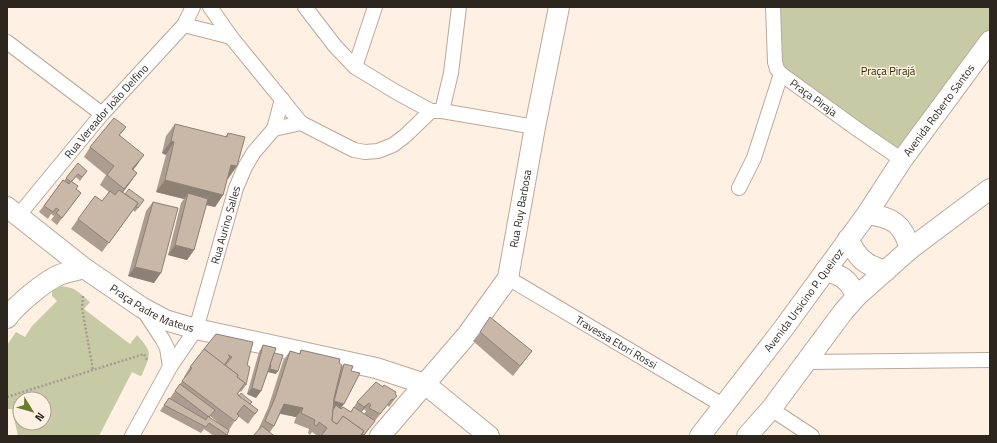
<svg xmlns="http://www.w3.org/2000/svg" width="997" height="443" font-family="'Titillium Web',sans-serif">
  <rect width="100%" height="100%" fill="#fef0e2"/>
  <g fill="#c7cba5" fill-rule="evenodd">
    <path d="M 773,7 L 990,7 L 990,41 L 902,160 L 781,74 Z"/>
    <path d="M 62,286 C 77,288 79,293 90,302 L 84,309 L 130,344 L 137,335 C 153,353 151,353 142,375 L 140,376 L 132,372 L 99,436 L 18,436 L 12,409 L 7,409 L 7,345 L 16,332 L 25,337 L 32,326 L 57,301 L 52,296 L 52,291 ZM 20,399 L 44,399 L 44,423 L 20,423 Z"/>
  </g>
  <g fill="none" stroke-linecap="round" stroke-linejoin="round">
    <defs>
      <g id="street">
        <path d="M 210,7 L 231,37 L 301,123"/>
        <path d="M 305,7 L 335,46 L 355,67 L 396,92 L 431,111 L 442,111 L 535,127"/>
        <path id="s1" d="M 773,7 L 775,62 L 777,69 L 781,74 L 857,129 L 902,160"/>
        <path d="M 184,25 L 231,37"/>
        <path d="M 7,42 L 102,114"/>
        <path d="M 355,67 L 375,7"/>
        <path d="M 442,111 L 451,73 L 459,7"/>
        <path d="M 274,129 L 301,123 L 354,150 L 365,152 L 378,151 L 393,145 L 405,136 L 431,111"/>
        <path d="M 739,188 L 754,158 L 781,74"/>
        <path id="s2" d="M 18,216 L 102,114 L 184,25 L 193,7"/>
        <path id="s3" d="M 508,278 L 724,406"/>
        <path d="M 144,311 L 163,340 L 167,348 L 170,367"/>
        <path d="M 807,362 L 990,360"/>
        <path d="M 771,409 L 812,436"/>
        <path id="s4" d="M 132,436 L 170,367 L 196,329 L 236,188 L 245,167 L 254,152 L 274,129 L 282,99"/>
      </g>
      <g id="secondary">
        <path id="s5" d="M 7,207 L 84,268 L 141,307 L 165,320 L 196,329 L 376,368 L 425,384 L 489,436"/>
        <path d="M 867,214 C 893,217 903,224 910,249"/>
        <path d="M 848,239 C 858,259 865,265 886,271"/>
        <path d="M 825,271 C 843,275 848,280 857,296"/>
        <path d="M 7,318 C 16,305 43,283 57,276 C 65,272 76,271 84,268"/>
        <path id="s6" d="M 380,436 L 467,335 L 508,278 L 535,127 L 559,7"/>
        <path id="s7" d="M 700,436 L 783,329 L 867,214 L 902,160 L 990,41"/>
        <path d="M 747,436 L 771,409 L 843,312 L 857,296 L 910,249 L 990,189"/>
      </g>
    </defs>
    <use href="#street" stroke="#bba999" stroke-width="16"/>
    <use href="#secondary" stroke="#bba999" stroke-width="22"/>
    <g stroke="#a69b90" stroke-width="2.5" stroke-dasharray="2 2" stroke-linecap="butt">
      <path d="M 83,296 L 82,308 L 93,370"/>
      <path d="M 7,397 L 144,354 L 147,360"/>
    </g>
    <use href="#street" stroke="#fff" stroke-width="14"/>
    <use href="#secondary" stroke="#fff" stroke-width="20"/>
  </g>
  <g fill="#ad9d90" fill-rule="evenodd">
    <path d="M 175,124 L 225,137 L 228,133 L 228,179 L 227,178 L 223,195 L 215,207 L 206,205 L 194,250 L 187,260 L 168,255 L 181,203 L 184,199 L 156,192 L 166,155 L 162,153 L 166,136 Z"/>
    <path d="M 126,127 L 120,135 L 137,165 L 133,170 L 137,173 L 123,192 L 125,194 L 144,200 L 135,212 L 133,210 L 102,252 L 71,229 L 78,219 L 102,201 L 109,192 L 100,185 L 106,175 L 84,157 L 90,147 Z"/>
    <path d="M 87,171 L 80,181 L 76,177 L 72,181 L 76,189 L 81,193 L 57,225 L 51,220 L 54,216 L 51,214 L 48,219 L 39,212 L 63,180 L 64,181 L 66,178 Z"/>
    <path d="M 153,202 L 154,283 L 128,276 L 146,211 Z"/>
    <path d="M 480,332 L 532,351 L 513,376 L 473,341 Z"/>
    <path d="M 216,334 L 247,365 L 246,385 L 241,392 L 240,391 L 238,394 L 258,410 L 248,424 L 238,416 L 229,430 L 226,436 L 214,436 L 204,429 L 201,433 L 160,411 L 169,398 L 177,403 L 170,398 L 185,377 L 184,377 L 190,367 ZM 210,416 L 220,424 L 209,417 Z"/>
    <path d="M 263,345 L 274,353 L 276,374 L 268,372 L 269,368 L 261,391 L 256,398 L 247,394 L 259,352 Z"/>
    <path d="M 301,350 L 339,363 L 342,367 L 344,364 L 341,409 L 351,412 L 357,402 L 383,387 L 397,396 L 389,407 L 387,405 L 375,421 L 373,420 L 364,436 L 318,436 L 312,432 L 310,435 L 308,433 L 309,429 L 294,423 L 296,417 L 280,414 L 274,426 L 270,432 L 258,430 L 268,408 L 283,361 L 290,351 L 299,354 ZM 364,409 L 366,411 L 364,414 L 361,412 Z"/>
  </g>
  <g fill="#8d8075">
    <path d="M 171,141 L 174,142 L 166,155 L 162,153 Z"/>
    <path d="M 144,155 L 137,165 L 126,179 L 132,169 Z"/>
    <path d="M 231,165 L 237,166 L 228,179 L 222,177 Z"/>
    <path d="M 137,173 L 130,183 L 118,199 L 124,189 Z"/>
    <path d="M 165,180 L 223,195 L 215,207 L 186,200 L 188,193 L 184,199 L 156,192 Z"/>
    <path d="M 175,245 L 194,250 L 187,260 L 168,255 Z"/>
    <path d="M 135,267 L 161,273 L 154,283 L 128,276 Z"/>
    <path d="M 270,369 L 278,371 L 276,374 L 268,372 Z"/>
    <path d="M 252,388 L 261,391 L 256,398 L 247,394 Z"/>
    <path d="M 334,401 L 344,404 L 339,411 L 329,408 Z"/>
    <path d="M 369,403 L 364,409 L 359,414 L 364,407 Z"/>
    <path d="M 284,404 L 303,408 L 296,417 L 278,413 Z"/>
  </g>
  <g fill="#c9b7a7" stroke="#8d8075">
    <path d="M 114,118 L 126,127 L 119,135 L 144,155 L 132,169 L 137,173 L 124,189 L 107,175 L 114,166 L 90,147 Z"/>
    <path d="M 175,124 L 227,137 L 228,133 L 245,137 L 237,166 L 231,165 L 223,195 L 165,180 L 174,142 L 171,141 Z"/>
    <path d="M 78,163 L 87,171 L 82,177 L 78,174 L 72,181 L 71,181 L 71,182 L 66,178 Z"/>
    <path d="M 63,180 L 69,184 L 71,181 L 78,186 L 76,189 L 81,193 L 62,218 L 56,213 L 59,210 L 56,208 L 53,212 L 44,206 Z"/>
    <path d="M 129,189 L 144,200 L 138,208 L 136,207 L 138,203 L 125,194 Z"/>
    <path d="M 119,190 L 138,203 L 109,243 L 78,219 L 95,196 L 102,201 L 110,191 L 115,195 Z"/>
    <path d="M 188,193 L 208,199 L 194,250 L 175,245 Z"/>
    <path d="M 153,202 L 178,208 L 161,273 L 135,267 Z"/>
    <path d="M 490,317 L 532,351 L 520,366 L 480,332 Z"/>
    <path d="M 216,334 L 253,342 L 247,365 L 250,367 L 246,385 L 245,384 L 245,383 L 237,377 L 238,375 L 225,365 L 232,357 L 228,355 L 230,357 L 224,365 L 204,349 Z"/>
    <path d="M 263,345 L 276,348 L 261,391 L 252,388 Z"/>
    <path d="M 204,349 L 238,375 L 237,377 L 245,383 L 237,394 L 258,410 L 255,414 L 244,405 L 237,414 L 239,416 L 235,421 L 182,381 L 192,368 L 190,367 Z"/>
    <path d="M 301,350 L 340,359 L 339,363 L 342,365 L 334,398 L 332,421 L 337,424 L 343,416 L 364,431 L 360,436 L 321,436 L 327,428 L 319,422 L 317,426 L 314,424 L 315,420 L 301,413 L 303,408 L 284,404 L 274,426 L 265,421 L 275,398 L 290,351 L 300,354 Z"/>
    <path d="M 274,353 L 283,355 L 278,371 L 270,369 L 271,365 L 270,365 Z"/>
    <path d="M 344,364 L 353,366 L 351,371 L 360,373 L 344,404 L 334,401 Z"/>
    <path d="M 376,382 L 383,387 L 384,385 L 396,392 L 395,394 L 397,396 L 393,400 L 392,399 L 380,414 L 369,408 L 371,405 L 369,403 L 364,407 L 357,402 Z"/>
    <path d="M 180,384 L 215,410 L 209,417 L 229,430 L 227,435 L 209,423 L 206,427 L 164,405 L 169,398 L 206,420 L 208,416 L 209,417 L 175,391 Z"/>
    <path d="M 241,393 L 252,402 L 250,404 L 239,396 Z"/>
    <path d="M 336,405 L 341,409 L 343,407 L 351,412 L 354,407 L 375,421 L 364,435 L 362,434 L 364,431 L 343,416 L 337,424 L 332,421 L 333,410 Z"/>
    <path d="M 262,426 L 273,435 L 275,436 L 253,436 Z"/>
  </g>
  <g text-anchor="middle" stroke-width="3" stroke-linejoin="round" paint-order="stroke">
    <g font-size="11" fill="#2a2c00" stroke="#fef0e2">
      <text x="888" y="75">Praça Pirajá</text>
    </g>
    <g font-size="11" fill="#2d261f" stroke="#fef0e2">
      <text dy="4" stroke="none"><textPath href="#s1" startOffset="109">Praça Piraja</textPath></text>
      <text dy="4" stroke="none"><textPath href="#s7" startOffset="404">Avenida Roberto Santos</textPath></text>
      <text dy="4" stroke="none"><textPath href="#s2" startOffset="137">Rua Vereador João Delfino</textPath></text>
      <text dy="4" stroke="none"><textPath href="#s6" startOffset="274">Rua Ruy Barbosa</textPath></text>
      <text dy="4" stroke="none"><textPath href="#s4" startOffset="233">Rua Aurino Salles</textPath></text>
      <text dy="4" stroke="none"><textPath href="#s7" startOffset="171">Avenida Ursicino P. Queiroz</textPath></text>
      <text dy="4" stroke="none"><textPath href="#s5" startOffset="178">Praça Padre Mateus</textPath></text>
      <text dy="4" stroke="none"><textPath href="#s3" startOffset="126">Travessa Etori Rossi</textPath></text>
    </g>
  </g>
  <rect width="997" height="443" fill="none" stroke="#2d261f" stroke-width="16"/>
  <g transform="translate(32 411) rotate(127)"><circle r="19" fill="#fef0e2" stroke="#aa9f94"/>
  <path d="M0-3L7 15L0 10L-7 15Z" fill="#6a7d2d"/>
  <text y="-6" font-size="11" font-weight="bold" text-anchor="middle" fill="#2d261f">N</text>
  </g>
</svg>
